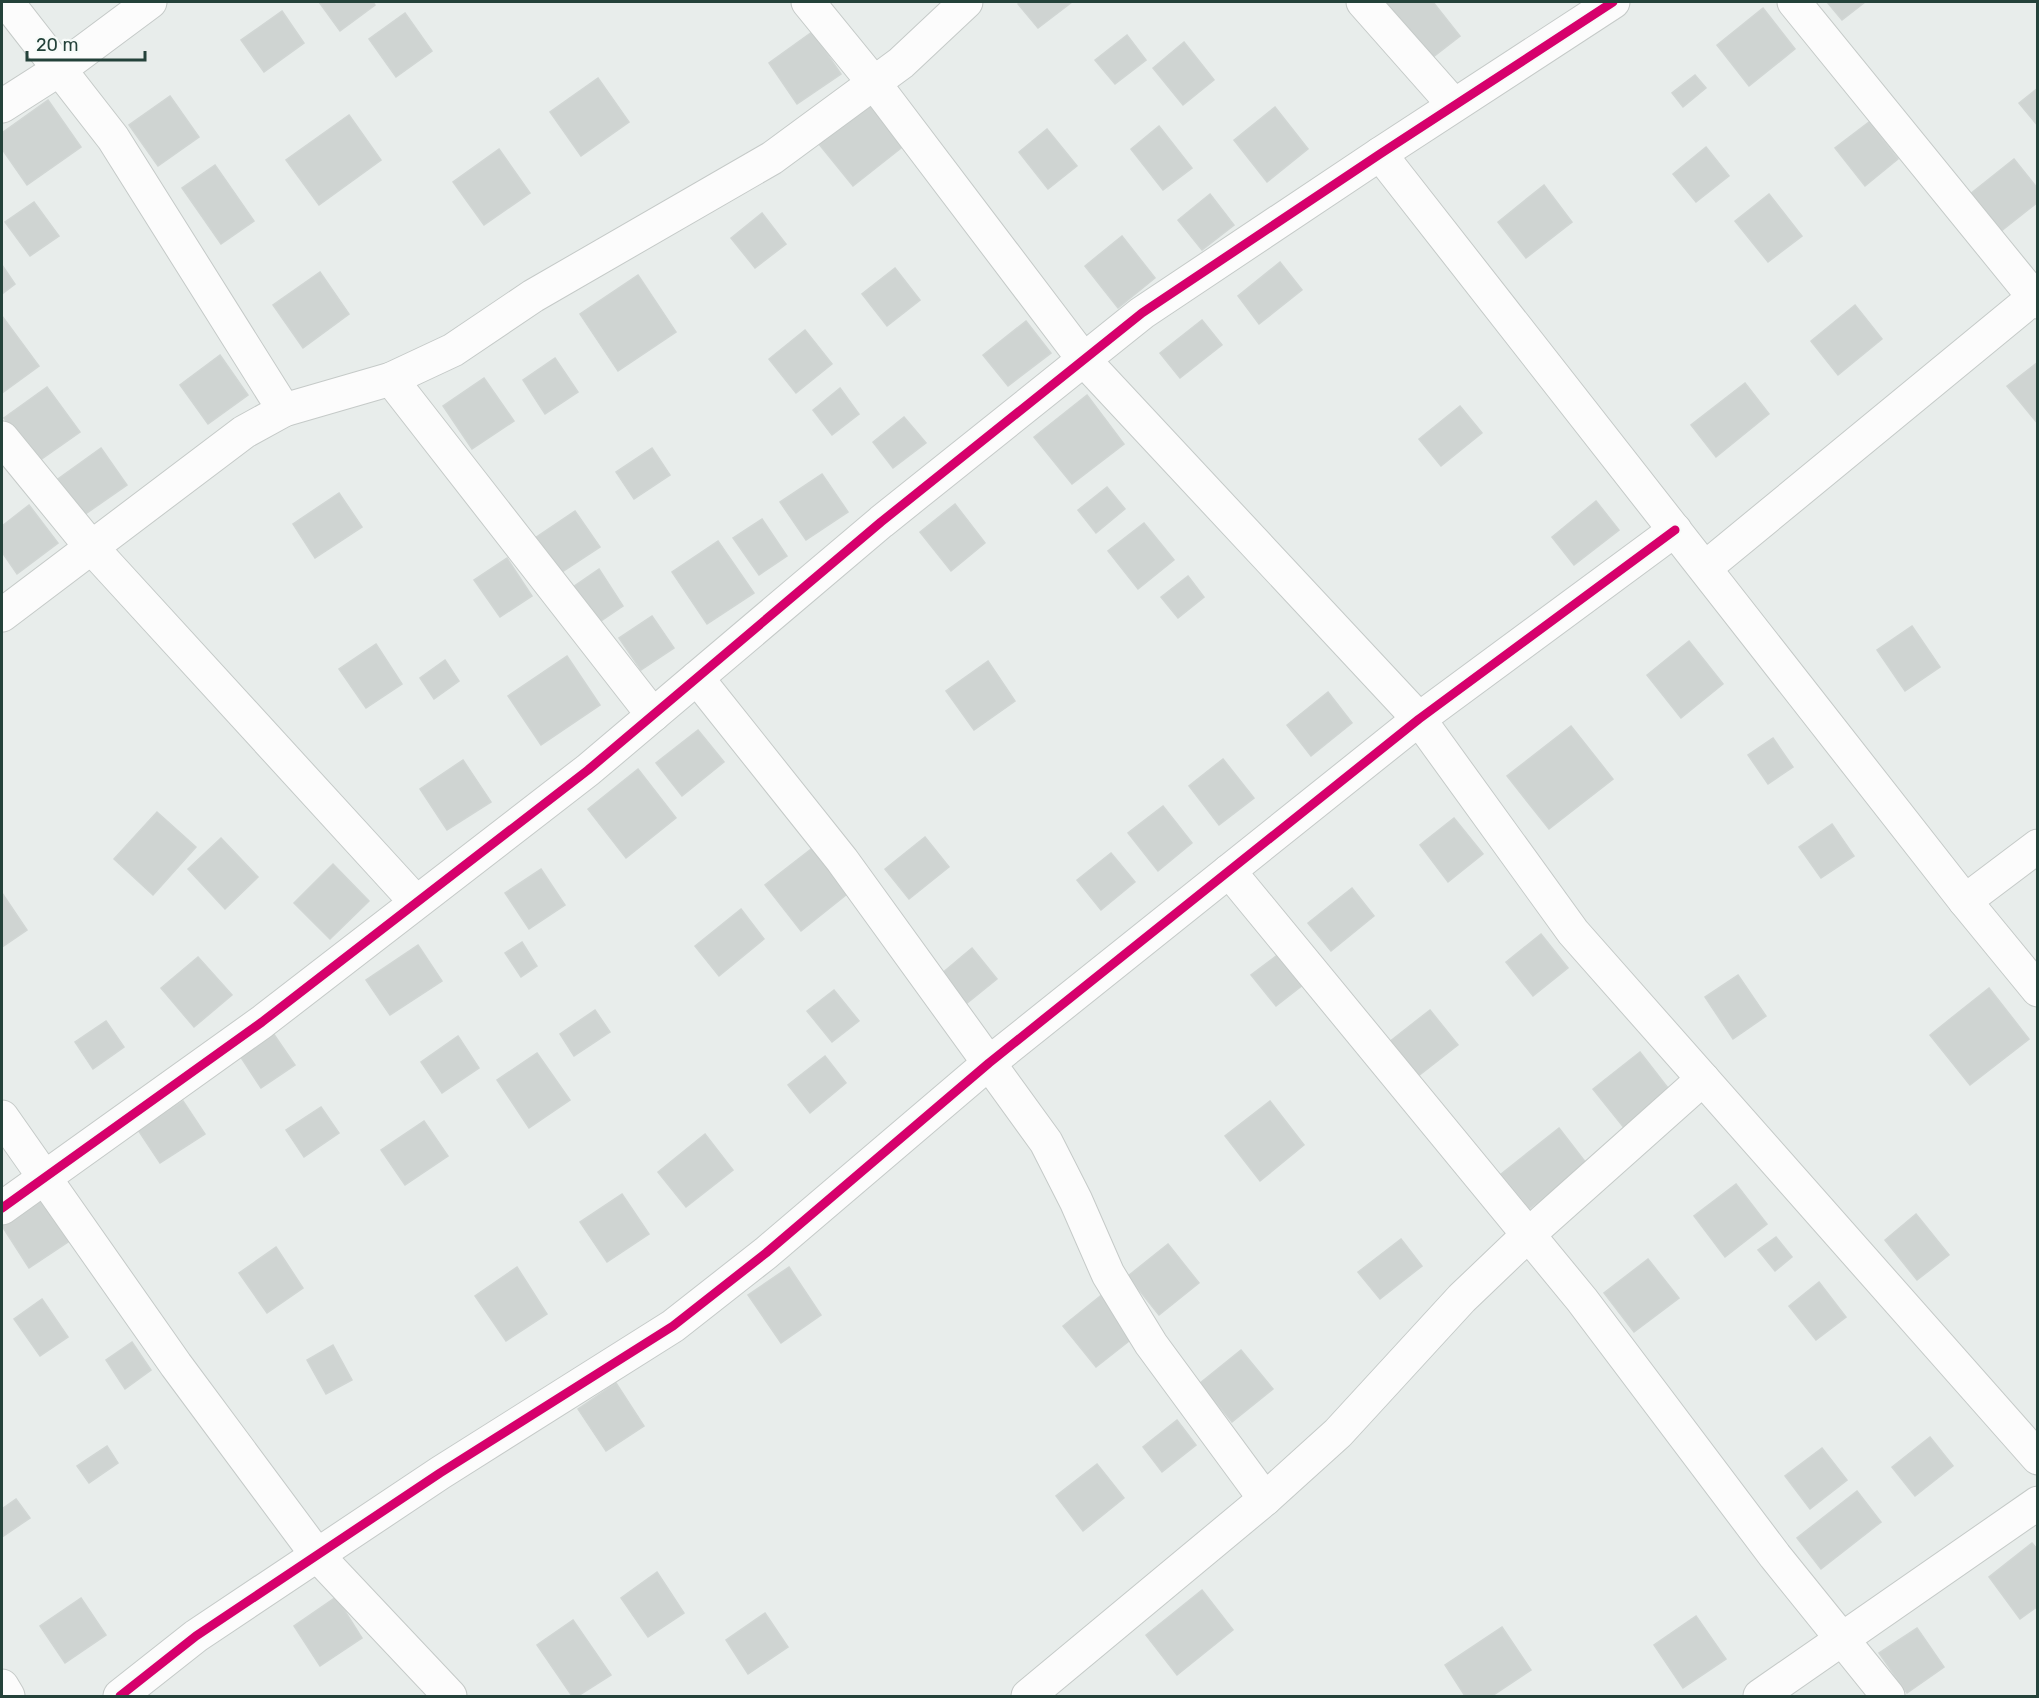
<svg xmlns="http://www.w3.org/2000/svg" width="2039" height="1698" font-family="Rubik,sans-serif">
  <rect width="100%" height="100%" fill="#e8edeb"/>
  <g fill="#cfd4d2" stroke="#d1d6d4" stroke-width="1.5">
    <path d="M 319,2 L 373,2 L 375,5 L 340,31 Z"/>
    <path d="M 1021,2 L 1072,2 L 1038,28 L 1018,4 Z"/>
    <path d="M 1381,2 L 1433,2 L 1460,36 L 1428,61 Z"/>
    <path d="M 1827,2 L 1865,2 L 1842,20 Z"/>
    <path d="M 1763,8 L 1795,49 L 1749,86 L 1717,45 Z"/>
    <path d="M 282,11 L 304,43 L 264,72 L 241,40 Z"/>
    <path d="M 405,13 L 432,51 L 396,77 L 369,39 Z"/>
    <path d="M 812,32 L 841,74 L 797,104 L 769,63 Z"/>
    <path d="M 1127,35 L 1146,60 L 1115,84 L 1095,60 Z"/>
    <path d="M 1184,42 L 1214,80 L 1183,105 L 1153,68 Z"/>
    <path d="M 1695,75 L 1706,88 L 1683,107 L 1672,93 Z"/>
    <path d="M 598,78 L 629,122 L 581,156 L 550,112 Z"/>
    <path d="M 2038,88 L 2038,126 L 2019,103 Z"/>
    <path d="M 170,96 L 199,137 L 158,166 L 129,125 Z"/>
    <path d="M 48,100 L 81,147 L 27,185 L 2,149 L 2,133 Z"/>
    <path d="M 871,103 L 905,145 L 853,186 L 819,144 Z"/>
    <path d="M 1275,107 L 1308,149 L 1267,182 L 1234,140 Z"/>
    <path d="M 349,115 L 381,160 L 319,205 L 286,160 Z"/>
    <path d="M 1869,122 L 1898,159 L 1865,186 L 1835,148 Z"/>
    <path d="M 1159,126 L 1192,168 L 1163,190 L 1131,149 Z"/>
    <path d="M 1047,129 L 1077,166 L 1048,189 L 1019,152 Z"/>
    <path d="M 1706,147 L 1729,176 L 1696,202 L 1673,174 Z"/>
    <path d="M 499,149 L 530,193 L 484,225 L 453,182 Z"/>
    <path d="M 2014,159 L 2038,189 L 2038,202 L 2000,232 L 1970,194 Z"/>
    <path d="M 215,165 L 254,221 L 221,244 L 182,188 Z"/>
    <path d="M 1544,185 L 1572,222 L 1526,258 L 1498,222 Z"/>
    <path d="M 1210,194 L 1234,225 L 1202,250 L 1178,220 Z"/>
    <path d="M 1769,194 L 1802,236 L 1768,262 L 1735,221 Z"/>
    <path d="M 34,202 L 59,236 L 30,256 L 5,222 Z"/>
    <path d="M 762,213 L 786,244 L 755,268 L 731,238 Z"/>
    <path d="M 1122,236 L 1155,278 L 1118,308 L 1085,266 Z"/>
    <path d="M 1280,262 L 1302,290 L 1259,324 L 1238,296 Z"/>
    <path d="M 2,265 L 15,284 L 2,294 Z"/>
    <path d="M 895,268 L 920,300 L 887,326 L 862,294 Z"/>
    <path d="M 320,272 L 349,314 L 303,348 L 273,305 Z"/>
    <path d="M 638,275 L 676,332 L 618,371 L 580,314 Z"/>
    <path d="M 1855,305 L 1882,339 L 1838,375 L 1811,341 Z"/>
    <path d="M 2,316 L 39,366 L 2,393 Z"/>
    <path d="M 1202,320 L 1222,345 L 1180,378 L 1160,353 Z"/>
    <path d="M 1026,321 L 1051,353 L 1008,386 L 983,355 Z"/>
    <path d="M 805,330 L 832,364 L 796,393 L 769,359 Z"/>
    <path d="M 220,355 L 248,395 L 208,424 L 180,385 Z"/>
    <path d="M 555,358 L 578,392 L 545,414 L 523,380 Z"/>
    <path d="M 2038,362 L 2038,424 L 2007,386 Z"/>
    <path d="M 484,378 L 514,421 L 472,449 L 443,406 Z"/>
    <path d="M 1745,383 L 1769,414 L 1716,457 L 1691,425 Z"/>
    <path d="M 47,387 L 80,432 L 36,463 L 4,418 Z"/>
    <path d="M 840,388 L 859,414 L 832,435 L 813,410 Z"/>
    <path d="M 1087,395 L 1124,444 L 1072,484 L 1034,437 Z"/>
    <path d="M 1460,406 L 1482,433 L 1441,466 L 1419,439 Z"/>
    <path d="M 904,417 L 926,443 L 893,468 L 873,442 Z"/>
    <path d="M 101,448 L 127,485 L 84,515 L 58,479 Z"/>
    <path d="M 652,448 L 670,475 L 634,499 L 616,472 Z"/>
    <path d="M 822,474 L 848,512 L 806,540 L 780,502 Z"/>
    <path d="M 1107,487 L 1125,509 L 1096,533 L 1078,510 Z"/>
    <path d="M 339,493 L 362,527 L 315,558 L 293,524 Z"/>
    <path d="M 1596,501 L 1619,530 L 1574,565 L 1552,537 Z"/>
    <path d="M 955,504 L 985,543 L 951,571 L 920,532 Z"/>
    <path d="M 29,505 L 58,543 L 17,574 L 2,552 L 2,526 Z"/>
    <path d="M 575,511 L 600,547 L 559,574 L 535,538 Z"/>
    <path d="M 762,519 L 787,556 L 759,575 L 733,538 Z"/>
    <path d="M 1144,523 L 1174,560 L 1138,589 L 1108,551 Z"/>
    <path d="M 718,541 L 754,593 L 707,624 L 672,572 Z"/>
    <path d="M 507,558 L 532,596 L 500,617 L 474,580 Z"/>
    <path d="M 599,569 L 623,606 L 598,623 L 573,587 Z"/>
    <path d="M 1188,576 L 1204,597 L 1178,618 L 1161,597 Z"/>
    <path d="M 652,616 L 674,648 L 641,670 L 619,638 Z"/>
    <path d="M 1912,626 L 1940,667 L 1905,691 L 1877,650 Z"/>
    <path d="M 1689,641 L 1723,684 L 1681,718 L 1647,675 Z"/>
    <path d="M 376,644 L 402,684 L 366,708 L 339,669 Z"/>
    <path d="M 567,656 L 600,705 L 541,745 L 508,696 Z"/>
    <path d="M 445,660 L 459,681 L 434,699 L 420,678 Z"/>
    <path d="M 988,661 L 1015,701 L 974,730 L 946,691 Z"/>
    <path d="M 1328,692 L 1352,723 L 1311,756 L 1287,725 Z"/>
    <path d="M 1571,726 L 1613,779 L 1549,829 L 1507,776 Z"/>
    <path d="M 698,730 L 724,762 L 682,796 L 656,763 Z"/>
    <path d="M 1773,738 L 1793,767 L 1768,784 L 1748,755 Z"/>
    <path d="M 1223,759 L 1254,798 L 1219,825 L 1189,786 Z"/>
    <path d="M 463,760 L 491,802 L 447,830 L 420,789 Z"/>
    <path d="M 638,769 L 676,818 L 626,858 L 588,809 Z"/>
    <path d="M 1163,806 L 1192,843 L 1158,871 L 1128,833 Z"/>
    <path d="M 157,812 L 196,847 L 153,895 L 114,859 Z"/>
    <path d="M 1454,818 L 1483,854 L 1448,882 L 1420,845 Z"/>
    <path d="M 1832,824 L 1854,856 L 1821,878 L 1799,847 Z"/>
    <path d="M 925,837 L 949,867 L 909,899 L 885,869 Z"/>
    <path d="M 221,838 L 258,877 L 225,909 L 188,869 Z"/>
    <path d="M 815,846 L 851,891 L 801,931 L 765,885 Z"/>
    <path d="M 1111,853 L 1135,882 L 1101,910 L 1077,880 Z"/>
    <path d="M 333,864 L 369,901 L 330,939 L 294,903 Z"/>
    <path d="M 541,869 L 565,905 L 529,929 L 505,893 Z"/>
    <path d="M 1352,888 L 1374,916 L 1331,951 L 1308,923 Z"/>
    <path d="M 2,893 L 27,930 L 2,947 Z"/>
    <path d="M 741,909 L 764,939 L 719,976 L 695,946 Z"/>
    <path d="M 1541,934 L 1568,968 L 1533,996 L 1506,962 Z"/>
    <path d="M 522,942 L 537,966 L 521,977 L 505,953 Z"/>
    <path d="M 418,945 L 442,981 L 390,1015 L 366,980 Z"/>
    <path d="M 972,948 L 997,979 L 966,1004 L 941,974 Z"/>
    <path d="M 1280,953 L 1304,984 L 1276,1006 L 1251,975 Z"/>
    <path d="M 198,957 L 232,995 L 194,1027 L 161,988 Z"/>
    <path d="M 1738,975 L 1766,1016 L 1733,1039 L 1705,997 Z"/>
    <path d="M 1989,988 L 2029,1039 L 1970,1085 L 1930,1035 Z"/>
    <path d="M 834,990 L 859,1021 L 832,1042 L 807,1011 Z"/>
    <path d="M 595,1010 L 610,1032 L 574,1056 L 560,1034 Z"/>
    <path d="M 1430,1010 L 1458,1045 L 1417,1077 L 1389,1042 Z"/>
    <path d="M 106,1021 L 124,1047 L 93,1069 L 75,1042 Z"/>
    <path d="M 273,1033 L 295,1065 L 261,1088 L 240,1056 Z"/>
    <path d="M 458,1036 L 479,1068 L 442,1093 L 421,1062 Z"/>
    <path d="M 1640,1052 L 1671,1092 L 1625,1129 L 1593,1089 Z"/>
    <path d="M 537,1053 L 570,1100 L 529,1128 L 497,1080 Z"/>
    <path d="M 825,1056 L 846,1083 L 810,1113 L 788,1085 Z"/>
    <path d="M 183,1101 L 205,1134 L 160,1163 L 138,1130 Z"/>
    <path d="M 1270,1101 L 1304,1145 L 1260,1181 L 1225,1136 Z"/>
    <path d="M 321,1107 L 339,1133 L 304,1157 L 286,1130 Z"/>
    <path d="M 424,1121 L 448,1156 L 405,1185 L 381,1150 Z"/>
    <path d="M 1559,1128 L 1587,1164 L 1529,1209 L 1501,1174 Z"/>
    <path d="M 705,1134 L 733,1170 L 686,1207 L 658,1172 Z"/>
    <path d="M 1736,1184 L 1767,1224 L 1725,1257 L 1694,1216 Z"/>
    <path d="M 622,1194 L 649,1234 L 607,1262 L 580,1222 Z"/>
    <path d="M 43,1199 L 71,1240 L 29,1268 L 2,1226 Z"/>
    <path d="M 1916,1214 L 1949,1255 L 1917,1280 L 1885,1240 Z"/>
    <path d="M 1776,1237 L 1792,1257 L 1775,1271 L 1758,1250 Z"/>
    <path d="M 1401,1239 L 1422,1266 L 1380,1299 L 1358,1272 Z"/>
    <path d="M 1168,1244 L 1199,1283 L 1159,1315 L 1128,1276 Z"/>
    <path d="M 276,1247 L 303,1288 L 267,1313 L 239,1273 Z"/>
    <path d="M 1648,1259 L 1679,1298 L 1634,1332 L 1604,1293 Z"/>
    <path d="M 517,1267 L 547,1314 L 506,1341 L 475,1296 Z"/>
    <path d="M 789,1267 L 821,1315 L 781,1343 L 748,1295 Z"/>
    <path d="M 1819,1282 L 1846,1317 L 1816,1340 L 1789,1306 Z"/>
    <path d="M 1104,1293 L 1138,1334 L 1096,1367 L 1063,1326 Z"/>
    <path d="M 42,1299 L 68,1337 L 40,1356 L 14,1319 Z"/>
    <path d="M 132,1342 L 151,1370 L 125,1389 L 106,1360 Z"/>
    <path d="M 333,1345 L 352,1380 L 326,1394 L 307,1360 Z"/>
    <path d="M 1241,1350 L 1273,1389 L 1232,1422 L 1200,1383 Z"/>
    <path d="M 616,1383 L 644,1426 L 606,1451 L 578,1409 Z"/>
    <path d="M 1177,1420 L 1196,1445 L 1162,1472 L 1143,1447 Z"/>
    <path d="M 1930,1437 L 1953,1466 L 1915,1496 L 1892,1467 Z"/>
    <path d="M 107,1446 L 118,1463 L 89,1483 L 77,1466 Z"/>
    <path d="M 1822,1448 L 1847,1480 L 1810,1509 L 1785,1476 Z"/>
    <path d="M 1097,1464 L 1124,1498 L 1083,1531 L 1056,1496 Z"/>
    <path d="M 1857,1491 L 1881,1522 L 1821,1569 L 1797,1538 Z"/>
    <path d="M 16,1499 L 30,1518 L 2,1537 L 2,1509 Z"/>
    <path d="M 2032,1543 L 2038,1550 L 2038,1606 L 2020,1619 L 1989,1577 Z"/>
    <path d="M 657,1572 L 684,1613 L 648,1637 L 621,1598 Z"/>
    <path d="M 1202,1590 L 1233,1630 L 1177,1675 L 1146,1635 Z"/>
    <path d="M 336,1597 L 362,1638 L 320,1666 L 294,1626 Z"/>
    <path d="M 81,1598 L 106,1635 L 65,1663 L 40,1626 Z"/>
    <path d="M 765,1613 L 788,1647 L 748,1674 L 726,1640 Z"/>
    <path d="M 1696,1616 L 1726,1659 L 1683,1688 L 1654,1645 Z"/>
    <path d="M 573,1620 L 611,1675 L 578,1696 L 572,1696 L 537,1645 Z"/>
    <path d="M 1502,1627 L 1531,1670 L 1492,1696 L 1465,1696 L 1445,1665 Z"/>
    <path d="M 1917,1628 L 1944,1667 L 1907,1693 L 1879,1653 Z"/>
  </g>
  <g fill="none" stroke-linecap="round" stroke-linejoin="round">
    <defs>
      <g id="minor">
        <path d="M 7,2 L 113,138 L 284,410"/>
        <path d="M 808,2 L 874,83 L 1084,360 L 1419,719 L 1573,932 L 2038,1458"/>
        <path d="M 1363,2 L 1454,105"/>
        <path d="M 1794,2 L 2038,302"/>
        <path d="M 2,106 L 60,69 L 150,2"/>
        <path d="M 1380,154 L 1965,901 L 2038,990"/>
        <path d="M 391,379 L 653,715"/>
        <path d="M 2,438 L 92,548 L 416,902"/>
        <path d="M 1705,568 L 2038,294"/>
        <path d="M 2,615 L 244,432 L 284,410 L 391,379 L 453,350 L 533,296 L 772,158 L 901,63 L 966,2"/>
        <path d="M 697,678 L 842,860 L 1046,1142 L 1076,1201 L 1108,1274 L 1151,1344 L 1265,1499"/>
        <path d="M 1229,871 L 1582,1300 L 1775,1556 L 1888,1696"/>
        <path d="M 1965,901 L 2038,846"/>
        <path d="M 2,1117 L 176,1365 L 317,1555 L 450,1696"/>
        <path d="M 2,1208 L 262,1022 L 588,770 L 881,522 L 1142,313 L 1380,154 L 1613,2"/>
        <path d="M 2,1686 L 8,1696"/>
        <path d="M 120,1696 L 196,1636 L 440,1473 L 673,1326 L 766,1253 L 989,1063 L 1419,719 L 1675,530"/>
        <path d="M 1028,1696 L 1265,1499 L 1338,1433 L 1462,1298 L 1528,1235 L 1703,1079"/>
        <path d="M 1760,1696 L 2038,1503"/>
      </g>
    </defs>
    <use href="#minor" stroke="#c5cac8" stroke-width="35"/>
    <use href="#minor" stroke="#fcfcfc" stroke-width="33"/>
    <defs>
      <g id="cycleway">
        <path d="M 2,1208 L 262,1022 L 588,770 L 881,522 L 1142,313 L 1380,154 L 1613,2"/>
        <path d="M 120,1696 L 196,1636 L 440,1473 L 673,1326 L 766,1253 L 989,1063 L 1419,719 L 1675,530"/>
      </g>
    </defs>
    <use href="#cycleway" stroke="#f7fbf9" stroke-width="13"/>
    <use href="#cycleway" stroke="#d6006c" stroke-width="9"/>
  </g>
  <rect width="2039" height="1698" fill="none" stroke="#24423a" stroke-width="6"/>
  <path d="M27 51v9h118v-9" fill="none" stroke="#24423a" stroke-width="3"/>
  <text x="36" y="51" font-size="18" fill="#24423a" stroke="#f7fbf9" stroke-width="4.5" paint-order="stroke">20 m</text>
</svg>
